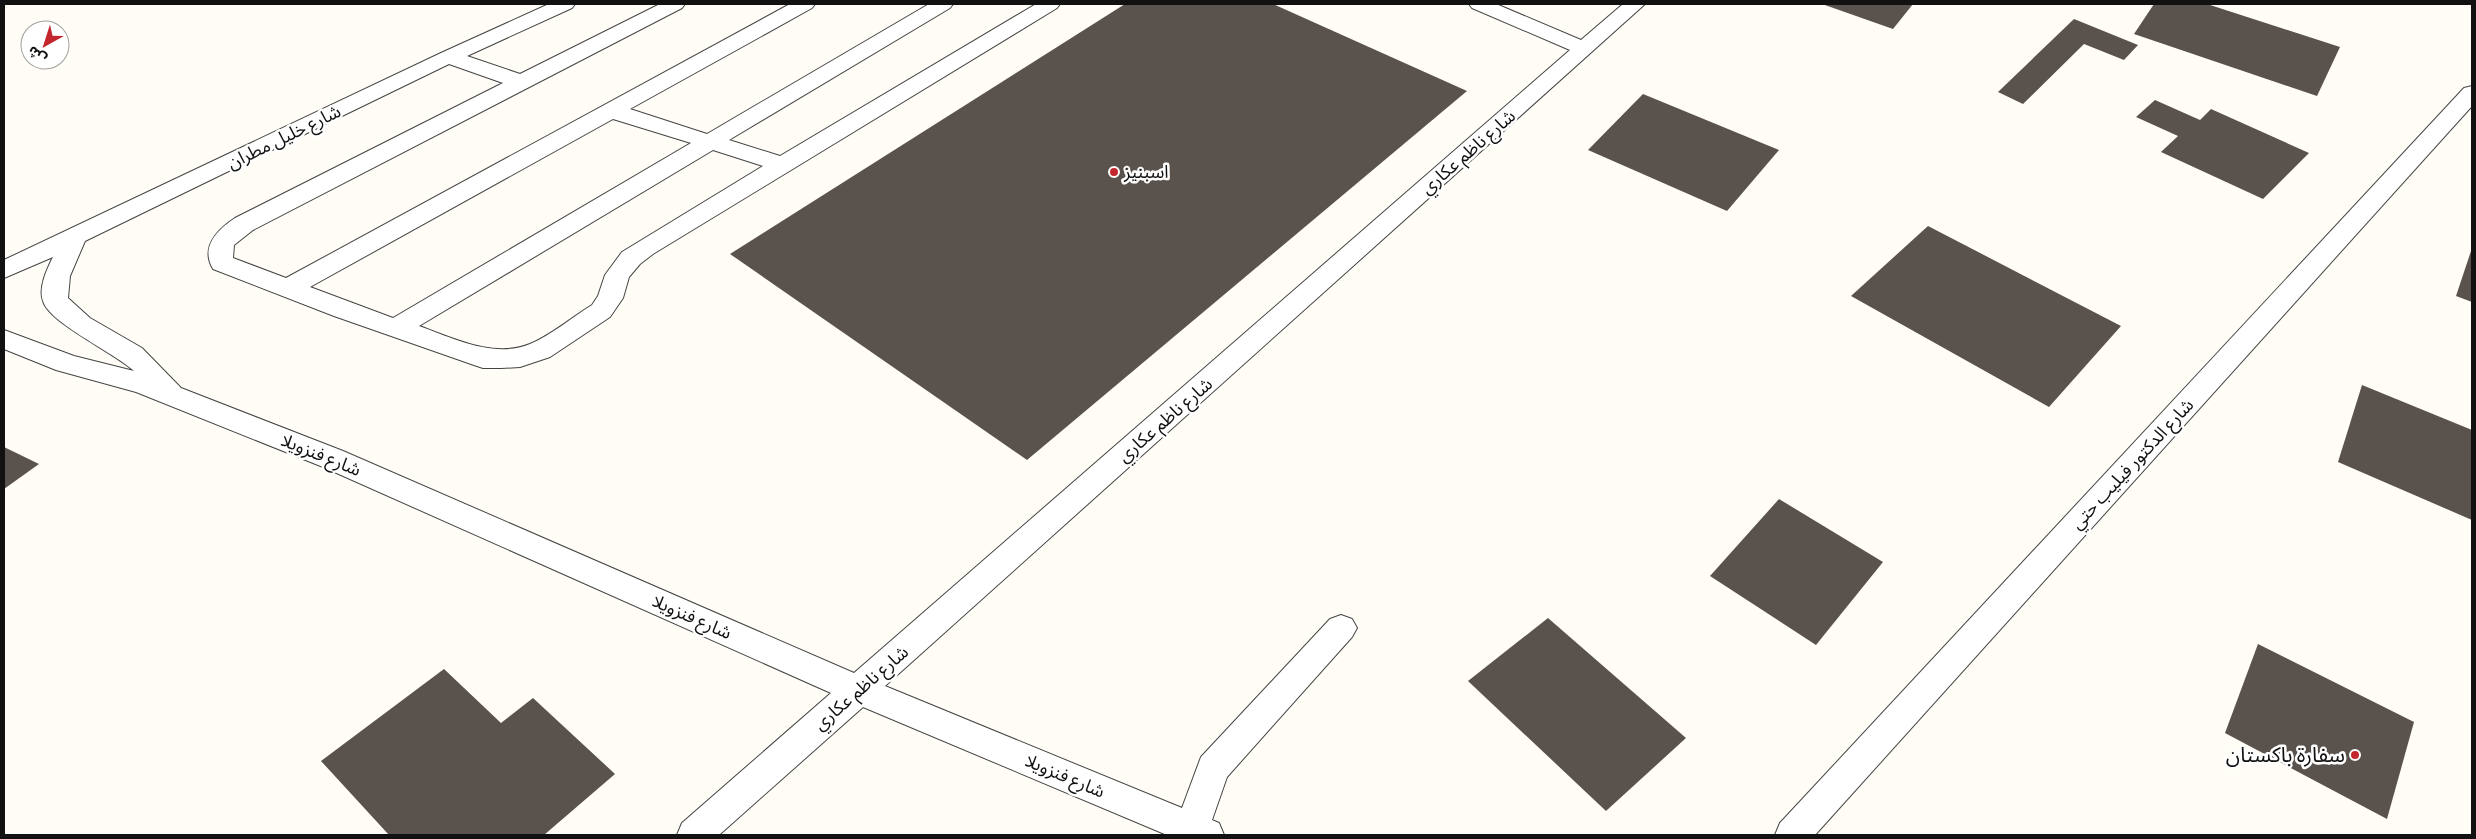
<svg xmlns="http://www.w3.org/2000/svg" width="2476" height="839" font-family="Bitter,'Noto Sans Arabic',serif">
  <rect width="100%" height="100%" fill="#fffdf5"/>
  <g fill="#5a524d">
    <path d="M 1125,4 L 1273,4 L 1467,91 L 1027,460 L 730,254 Z"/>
    <path d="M 1822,4 L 1913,4 L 1893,29 Z"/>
    <path d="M 2154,4 L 2207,4 L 2340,47 L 2317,96 L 2134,34 Z"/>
    <path d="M 2074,19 L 2138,45 L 2124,60 L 2084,44 L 2023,104 L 1998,92 Z"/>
    <path d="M 1643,94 L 1779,150 L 1727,211 L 1588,150 Z"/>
    <path d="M 2155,100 L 2200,120 L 2211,109 L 2309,153 L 2263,199 L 2161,152 L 2178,136 L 2136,117 Z"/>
    <path d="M 1928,226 L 2121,326 L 2049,407 L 1851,296 Z"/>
    <path d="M 2472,248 L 2472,302 L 2456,296 Z"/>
    <path d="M 2362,385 L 2472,430 L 2472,520 L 2338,462 Z"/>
    <path d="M 4,447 L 39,464 L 4,489 Z"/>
    <path d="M 1779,499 L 1883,562 L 1816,645 L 1710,576 Z"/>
    <path d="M 1548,618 L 1686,738 L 1606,811 L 1468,681 Z"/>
    <path d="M 2258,644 L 2414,722 L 2387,819 L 2225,733 Z"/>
    <path d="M 444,669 L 501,723 L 533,698 L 615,774 L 544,835 L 389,835 L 321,761 Z"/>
  </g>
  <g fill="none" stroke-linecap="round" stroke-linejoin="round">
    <defs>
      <g id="minor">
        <path d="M 549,4 L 575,4 L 572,8 L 467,56 L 520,74 L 660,4 L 685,4 L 682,8 L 253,230 L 234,245 L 233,258 L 286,278 L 790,4 L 815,4 L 812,8 L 630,109 L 707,134 L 929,4 L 953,4 L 950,8 L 729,140 L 780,156 L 1036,4 L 1060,4 L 1057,8 L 653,254 L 640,264 L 629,277 L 623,298 L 610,317 L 550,357 L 520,367 L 501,368 L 483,368 L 474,365 L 334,316 L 213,269 C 200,247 217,230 235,218 L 503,83 L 449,64 L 85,241 L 70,276 L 68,298 L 90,318 L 142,348 L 181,388 L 343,451 L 854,673 L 1570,50 L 1472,8 L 1469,4 L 1496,4 L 1581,40 L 1623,4 L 1645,4 L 885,686 L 1182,808 L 1201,757 L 1330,619 L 1341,615 L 1352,619 L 1357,628 L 1352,637 L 1227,777 L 1212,820 L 1219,823 L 1224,835 L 1167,835 L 863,707 L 719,835 L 677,835 L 682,823 L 831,693 L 323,467 L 136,392 L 56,370 L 4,349 L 4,330 L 74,356 L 134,371 C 115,353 49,323 43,301 C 38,288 47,269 53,257 L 4,278 L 4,260 L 441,53 ZM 613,119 L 691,143 L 393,318 L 310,287 ZM 713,150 L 763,166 L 622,252 L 605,275 L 598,296 L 592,305 C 572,317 552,335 530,344 C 494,359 453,338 419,326 Z"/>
        <path d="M 2472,86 L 2472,106 L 1815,835 L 1775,835 L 1780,823 L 2464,88 Z"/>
      </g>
    </defs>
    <use href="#minor" stroke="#444" stroke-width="2"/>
    <use href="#minor" fill="#fff" fill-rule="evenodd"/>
  </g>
  <g fill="#c4262e" stroke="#fff" stroke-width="2">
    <circle cx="1114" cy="172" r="5"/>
    <circle cx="2355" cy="755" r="5"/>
  </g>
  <g text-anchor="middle" stroke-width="5" stroke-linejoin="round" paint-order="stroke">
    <g font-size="18" fill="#111" stroke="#fff">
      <text transform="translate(284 137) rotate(-26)" y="6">شارع خليل مطران</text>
      <text transform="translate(1468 152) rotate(-41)" y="6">شارع ناظم عكاري</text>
      <text transform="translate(1165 420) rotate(-41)" y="6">شارع ناظم عكاري</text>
      <text transform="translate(321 455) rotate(22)" y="6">شارع فنزويلا</text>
      <text transform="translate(2132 464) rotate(-47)" y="6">شارع الدكتور فيليب حتي</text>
      <text transform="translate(692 617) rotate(24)" y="6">شارع فنزويلا</text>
      <text transform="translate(861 688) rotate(-41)" y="6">شارع ناظم عكاري</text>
      <text transform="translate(1065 776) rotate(23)" y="6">شارع فنزويلا</text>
    </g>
    <g font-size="18" fill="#111" stroke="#fff" text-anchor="start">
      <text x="1124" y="178">اسبنيز</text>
    </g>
    <g font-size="21" fill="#111" stroke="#fff" text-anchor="end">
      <text x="2345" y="762">سفارة باكستان</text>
    </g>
  </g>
  <rect width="2476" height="839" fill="none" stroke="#111111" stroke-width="10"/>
  <g transform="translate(45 45) rotate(219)"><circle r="24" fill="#ffffff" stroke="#a0a0a0"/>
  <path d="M0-4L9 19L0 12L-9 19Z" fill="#c4262e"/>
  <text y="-8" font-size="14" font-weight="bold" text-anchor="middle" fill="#111111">ش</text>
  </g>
</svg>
